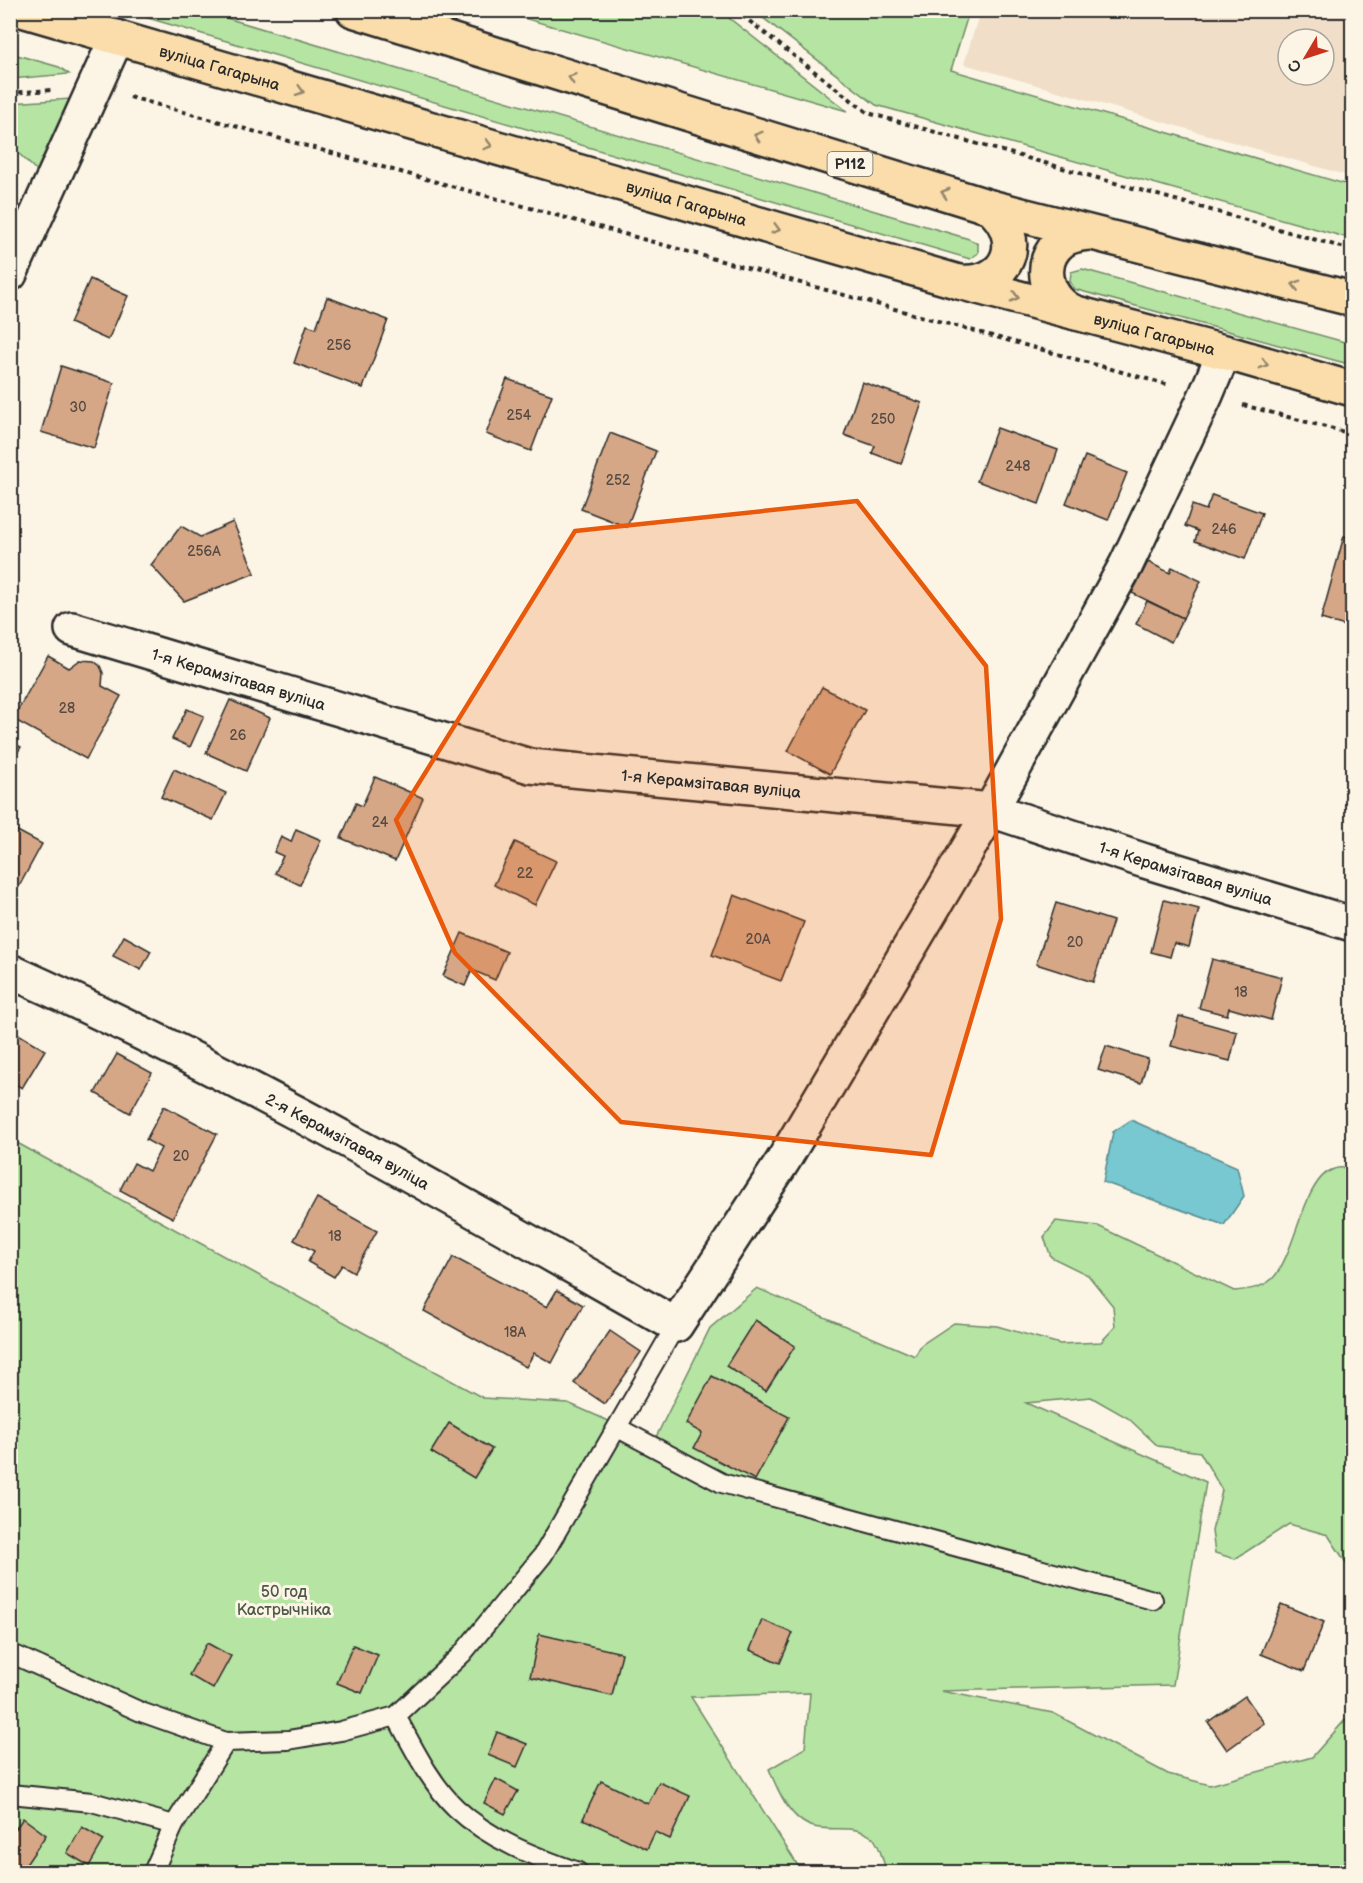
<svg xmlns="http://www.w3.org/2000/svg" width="1363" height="1883" font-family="'Balsamiq Sans',sans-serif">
  <rect width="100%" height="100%" fill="#fcf5e5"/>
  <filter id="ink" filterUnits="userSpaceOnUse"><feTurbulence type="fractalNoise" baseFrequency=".0167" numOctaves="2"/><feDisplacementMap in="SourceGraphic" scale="12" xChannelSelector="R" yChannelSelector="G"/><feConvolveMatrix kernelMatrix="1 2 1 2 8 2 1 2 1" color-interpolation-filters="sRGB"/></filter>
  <g filter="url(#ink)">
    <path fill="#f0dec8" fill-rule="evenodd" d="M 980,11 L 1352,11 L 1352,177 L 964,64 ZM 1288,39 L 1324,39 L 1324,75 L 1288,75 Z"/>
    <g fill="#b5e4a3" stroke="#708867" stroke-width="1.5">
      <path d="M 965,10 L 969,12 L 951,70 L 1352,186 L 1352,239 L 876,105 L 754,11 Z"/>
      <path d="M 124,11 L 203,11 L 969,239 L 978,244 L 978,253 L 970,259 Z"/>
      <path d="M 499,11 L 720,11 L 847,111 Z"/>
      <path d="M 10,53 L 59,67 L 69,74 L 11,79 Z"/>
      <path d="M 71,99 L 38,172 L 11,146 L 10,103 Z"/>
      <path d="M 1082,269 L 1352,344 L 1352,365 L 1074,289 L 1070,281 L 1071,272 Z"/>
      <path d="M 10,1139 L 483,1398 L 568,1403 L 654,1441 L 710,1328 L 757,1288 L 915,1356 L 921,1345 L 954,1323 L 997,1326 L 1060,1344 L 1101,1342 L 1115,1327 L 1113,1306 L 1088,1275 L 1051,1257 L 1044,1237 L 1056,1221 L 1098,1226 L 1234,1291 C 1247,1290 1263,1288 1273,1278 C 1296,1254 1303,1178 1334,1169 C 1339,1167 1347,1168 1352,1167 L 1352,1572 L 1328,1535 L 1289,1524 L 1235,1559 L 1215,1553 L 1212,1531 L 1222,1490 L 1200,1452 L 1158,1446 L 1128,1418 L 1091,1397 L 1026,1403 L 1206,1482 L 1173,1685 L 941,1691 L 1053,1713 L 1168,1774 L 1210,1785 L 1312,1757 L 1346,1719 L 1352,1717 L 1352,1872 L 887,1872 C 883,1863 880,1844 873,1838 C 854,1823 834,1832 814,1827 C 790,1821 777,1789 769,1769 L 805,1748 L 810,1693 L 691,1697 L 802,1872 L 11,1872 Z"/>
    </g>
    <path fill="#77c8d0" stroke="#59898e" stroke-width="1.5" d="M 1131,1120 L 1237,1167 L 1244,1196 L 1224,1225 L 1103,1182 L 1113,1132 Z"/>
    <g fill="#d5a786" stroke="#2b2b2b" stroke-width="1.5">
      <path d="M 90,279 L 128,296 L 108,340 L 70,323 Z"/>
      <path d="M 327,297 L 388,320 L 363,388 L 294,363 L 307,325 L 316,328 Z"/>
      <path d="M 61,366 L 114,383 L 94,448 L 41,432 Z"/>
      <path d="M 507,379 L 552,395 L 531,451 L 486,434 Z"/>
      <path d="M 862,382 L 922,403 L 901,464 L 872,453 L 875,446 L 844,435 Z"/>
      <path d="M 997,428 L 1058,450 L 1039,504 L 977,481 Z"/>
      <path d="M 610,433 L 656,451 L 627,527 L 581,509 Z"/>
      <path d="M 1085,456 L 1127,473 L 1108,520 L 1066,503 Z"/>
      <path d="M 1212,495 L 1262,513 L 1245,559 L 1195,541 L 1198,531 L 1185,526 L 1192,505 L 1206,510 Z"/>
      <path d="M 233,522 L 255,573 L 184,601 L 151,565 L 181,526 L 200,537 Z"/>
      <path d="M 1344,536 L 1352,538 L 1352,628 L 1321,619 Z"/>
      <path d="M 1148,562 L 1170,573 L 1172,567 L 1201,581 L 1183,618 L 1132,593 Z"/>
      <path d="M 1147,601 L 1183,618 L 1171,642 L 1136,624 Z"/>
      <path d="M 48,656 L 69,668 L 80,660 L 94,661 L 100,666 L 103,673 L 102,686 L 121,696 L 86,759 L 13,719 Z"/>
      <path d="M 822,687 L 865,710 L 830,774 L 788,751 Z"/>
      <path d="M 230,700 L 270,718 L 246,771 L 206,753 Z"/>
      <path d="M 187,709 L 204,716 L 190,747 L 172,739 Z"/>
      <path d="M 10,741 L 21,747 L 10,764 Z"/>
      <path d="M 174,769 L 226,793 L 213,820 L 161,797 Z"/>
      <path d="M 375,777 L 423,798 L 395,861 L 341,838 L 356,803 L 362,806 Z"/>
      <path d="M 10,827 L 42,844 L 10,903 Z"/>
      <path d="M 296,829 L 321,840 L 300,885 L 275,873 L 283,856 L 274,852 L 281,837 L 291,842 Z"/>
      <path d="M 515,842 L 556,861 L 535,905 L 494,885 Z"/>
      <path d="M 734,895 L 804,922 L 781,981 L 712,955 Z"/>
      <path d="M 1164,900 L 1199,909 L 1189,947 L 1174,943 L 1170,957 L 1151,952 Z"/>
      <path d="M 1056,903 L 1113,921 L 1093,982 L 1036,964 Z"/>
      <path d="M 462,933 L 507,952 L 495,980 L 472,970 L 465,986 L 443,976 Z"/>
      <path d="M 124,936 L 151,951 L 141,970 L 113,956 Z"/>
      <path d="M 1212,959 L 1282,977 L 1271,1020 L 1229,1008 L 1227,1015 L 1199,1008 Z"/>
      <path d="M 1179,1016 L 1237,1032 L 1230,1061 L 1171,1046 Z"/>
      <path d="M 10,1029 L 45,1050 L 22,1088 L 10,1081 Z"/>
      <path d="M 1106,1046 L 1148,1059 L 1141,1083 L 1098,1070 Z"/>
      <path d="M 117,1054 L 152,1073 L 130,1113 L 95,1093 Z"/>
      <path d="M 1352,1094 L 1352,1116 L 1347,1114 Z"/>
      <path d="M 164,1106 L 217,1134 L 173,1218 L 120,1190 L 134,1163 L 149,1171 L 161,1148 L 146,1140 Z"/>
      <path d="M 317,1198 L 377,1231 L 354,1272 L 342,1265 L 334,1277 L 308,1262 L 314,1251 L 294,1240 Z"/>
      <path d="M 453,1257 L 547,1307 L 557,1290 L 583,1305 L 552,1363 L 534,1353 L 526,1367 L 424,1311 Z"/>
      <path d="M 755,1320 L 795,1346 L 766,1391 L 726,1366 Z"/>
      <path d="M 610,1331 L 641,1352 L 605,1404 L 574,1383 Z"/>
      <path d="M 712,1376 L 789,1417 L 755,1480 L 694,1448 L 702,1433 L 686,1424 Z"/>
      <path d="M 449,1423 L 492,1449 L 474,1478 L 431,1452 Z"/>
      <path d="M 1281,1604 L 1324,1622 L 1304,1671 L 1261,1654 Z"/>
      <path d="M 762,1620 L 793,1633 L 780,1663 L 750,1650 Z"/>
      <path d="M 539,1634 L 622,1653 L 612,1696 L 530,1677 Z"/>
      <path d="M 207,1643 L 231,1656 L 213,1689 L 189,1675 Z"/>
      <path d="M 353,1645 L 378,1655 L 362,1693 L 337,1683 Z"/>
      <path d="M 1245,1696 L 1264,1723 L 1227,1750 L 1208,1722 Z"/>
      <path d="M 497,1732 L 527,1744 L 517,1767 L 488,1755 Z"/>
      <path d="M 496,1779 L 518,1791 L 505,1814 L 484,1803 Z"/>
      <path d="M 601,1781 L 648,1804 L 659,1782 L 690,1796 L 670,1839 L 655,1832 L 647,1849 L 583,1819 Z"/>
      <path d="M 23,1818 L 46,1835 L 21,1872 L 10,1872 L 10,1837 Z"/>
      <path d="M 82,1827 L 104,1840 L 89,1866 L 67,1853 Z"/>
    </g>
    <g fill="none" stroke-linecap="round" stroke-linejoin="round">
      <defs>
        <g id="lane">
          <path d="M 618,1428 L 722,1483 L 1153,1600"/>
          <path d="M 10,1653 L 141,1712 L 226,1742 L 288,1740 L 341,1731 L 396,1716 L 462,1654 L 543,1555 L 676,1325"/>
          <path d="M 396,1716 C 413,1747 430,1783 456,1808 C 490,1840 535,1857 578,1872"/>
          <path d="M 10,1794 L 92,1802 L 174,1825 L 226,1742"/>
          <path d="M 153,1872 L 174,1825"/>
        </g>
        <g id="street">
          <path d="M 10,274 L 117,37"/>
          <path id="s1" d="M 72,629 L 530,766 L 991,810 L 1145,861 L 1352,924"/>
          <path id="s2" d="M 10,971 C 240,1074 458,1202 676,1325 L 783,1161 L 991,810 L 1126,565 L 1206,395 L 1224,352"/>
        </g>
        <g id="primary">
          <path id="s3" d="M 22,10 L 959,282 L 1224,352 L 1352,389"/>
          <path d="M 353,10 L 990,207 L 1352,299"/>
          <path d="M 960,282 C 1009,286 1027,239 990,207"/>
          <path d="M 1076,313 C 1046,302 1035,262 1062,241 C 1070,235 1079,234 1088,233"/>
        </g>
      </defs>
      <use href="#lane" stroke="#2b2b2b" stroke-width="22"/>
      <use href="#street" stroke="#2b2b2b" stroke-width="38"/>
      <use href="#primary" stroke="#2b2b2b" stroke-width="38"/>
      <g stroke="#2b2b2b" stroke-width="4" stroke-dasharray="4.5 4.5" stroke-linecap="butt">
        <path d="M 735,10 L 868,113 L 1352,250"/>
        <path d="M 10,93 L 52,90"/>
        <path d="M 130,97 L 1169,385"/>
        <path d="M 1243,405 L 1352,434"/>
      </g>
      <use href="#lane" stroke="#fcf5e5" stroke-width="18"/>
      <use href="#street" stroke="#fcf5e5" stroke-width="33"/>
      <use href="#primary" stroke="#faddab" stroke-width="33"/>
    </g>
    <defs><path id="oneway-chevron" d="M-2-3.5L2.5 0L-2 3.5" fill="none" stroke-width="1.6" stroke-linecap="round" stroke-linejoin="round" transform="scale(1.5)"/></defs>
    <g stroke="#92846b">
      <use href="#oneway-chevron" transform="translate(572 78) rotate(-163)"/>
      <use href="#oneway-chevron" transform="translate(300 91) rotate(16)"/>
      <use href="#oneway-chevron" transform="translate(758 136) rotate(-163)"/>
      <use href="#oneway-chevron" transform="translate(488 145) rotate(16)"/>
      <use href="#oneway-chevron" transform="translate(945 193) rotate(-163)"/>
      <use href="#oneway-chevron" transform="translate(776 229) rotate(16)"/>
      <use href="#oneway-chevron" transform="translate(1296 285) rotate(-166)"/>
      <use href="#oneway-chevron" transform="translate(1015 297) rotate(15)"/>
      <use href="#oneway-chevron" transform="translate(1264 364) rotate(16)"/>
    </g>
  </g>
  <path fill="#e8590c" fill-opacity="0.2" stroke="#e8590c" stroke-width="4.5" stroke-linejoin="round" d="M 857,501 L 986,666 L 1001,919 L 931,1155 L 621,1122 L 455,953 L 396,820 L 575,531 Z"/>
  <g text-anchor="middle" stroke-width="6" stroke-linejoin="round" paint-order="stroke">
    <g font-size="14" fill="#564a42">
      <text x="339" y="350">256</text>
      <text x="78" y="412">30</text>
      <text x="519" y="420">254</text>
      <text x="883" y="424">250</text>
      <text x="1018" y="471">248</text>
      <text x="618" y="485">252</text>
      <text x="1224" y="534">246</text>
      <text x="204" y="556">256А</text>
      <text x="67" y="713">28</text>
      <text x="238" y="740">26</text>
      <text x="380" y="827">24</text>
      <text x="525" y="878">22</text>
      <text x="758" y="944">20А</text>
      <text x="1075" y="947">20</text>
      <text x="1241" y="997">18</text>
      <text x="181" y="1161">20</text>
      <text x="335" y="1241">18</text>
      <text x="515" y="1337">18А</text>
    </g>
    <rect fill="#fcf5e5" stroke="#6a6863" stroke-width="1.5" x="827.5" y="152" width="45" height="24" rx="4.5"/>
    <g font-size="15" font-weight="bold" fill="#2b2b2b">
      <text x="850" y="169">Р112</text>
    </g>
    <g font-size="16" fill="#2b2b2b" stroke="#fcf5e5">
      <text dy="6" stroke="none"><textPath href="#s3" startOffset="206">вуліца Гагарына</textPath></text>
      <text dy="6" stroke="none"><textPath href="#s3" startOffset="692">вуліца Гагарына</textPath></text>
      <text dy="6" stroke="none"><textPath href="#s3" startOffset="1178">вуліца Гагарына</textPath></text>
      <text dy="6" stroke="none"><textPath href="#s1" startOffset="174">1-я Керамзітавая вуліца</textPath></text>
      <text dy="6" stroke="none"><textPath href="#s1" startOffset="660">1-я Керамзітавая вуліца</textPath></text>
      <text dy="6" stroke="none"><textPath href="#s1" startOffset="1146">1-я Керамзітавая вуліца</textPath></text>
      <text dy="6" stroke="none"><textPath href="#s2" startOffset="378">2-я Керамзітавая вуліца</textPath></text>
    </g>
    <g font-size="16" fill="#4e5949" stroke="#fcf5e5">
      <text x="284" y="1597">50 год<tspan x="284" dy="18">Кастрычніка</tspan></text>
    </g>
  </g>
  <rect width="1363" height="1883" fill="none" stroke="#fcf5e5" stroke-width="36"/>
  <rect x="18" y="18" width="1327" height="1847" fill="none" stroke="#2b2b2b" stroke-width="2" filter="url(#ink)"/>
  <g transform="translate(1306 57) rotate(231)"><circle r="28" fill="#fcf5e5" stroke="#a8a49b" stroke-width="1.5"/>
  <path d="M0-4.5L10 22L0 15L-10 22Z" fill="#c8321e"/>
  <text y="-9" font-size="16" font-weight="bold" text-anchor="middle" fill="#2b2b2b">С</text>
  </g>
</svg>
